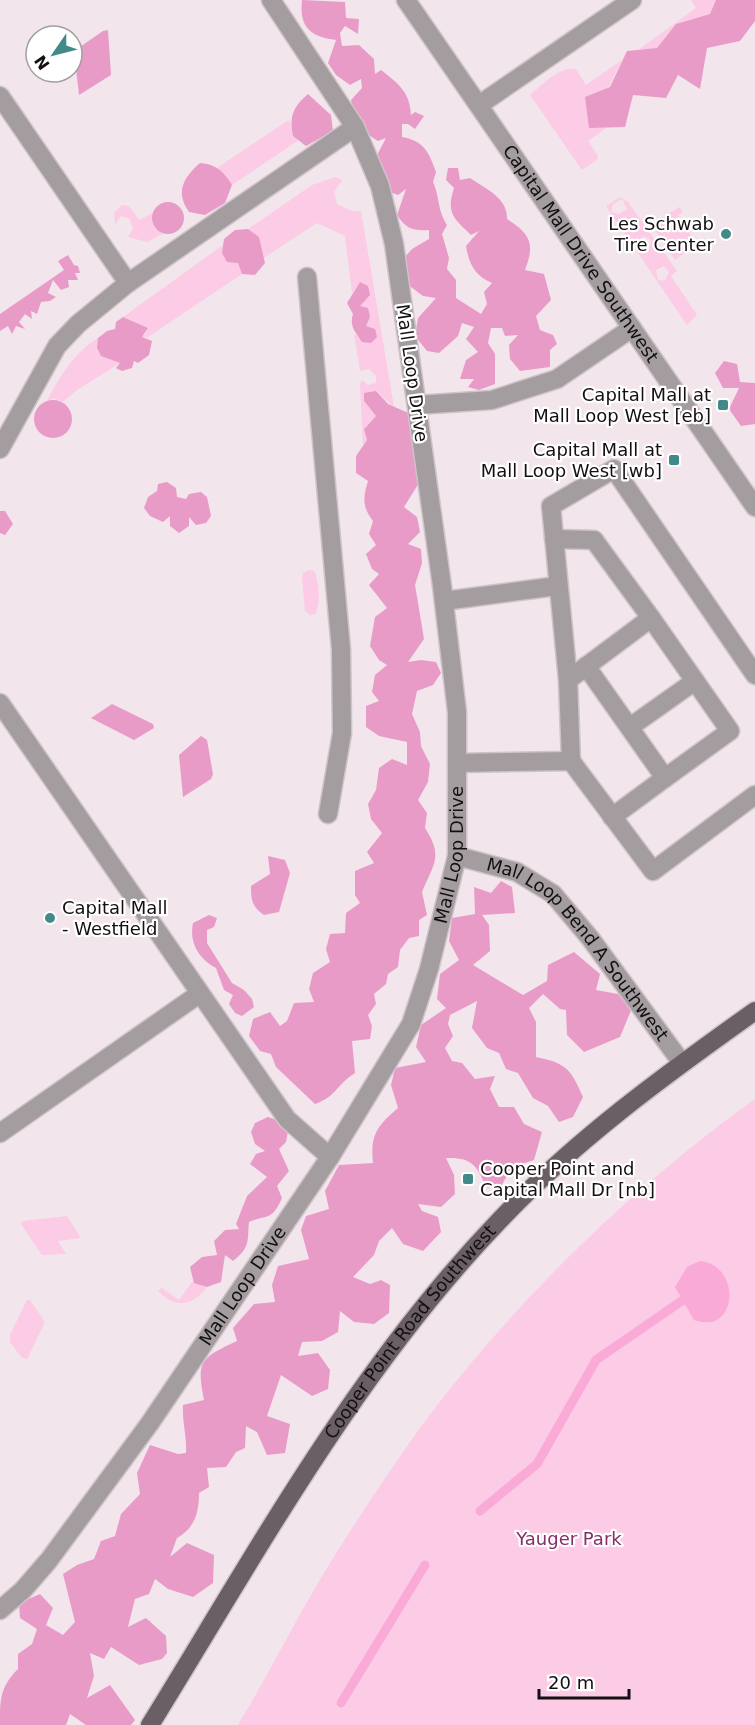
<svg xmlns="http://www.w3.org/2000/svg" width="755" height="1725" font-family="'DejaVu Sans',sans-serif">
  <rect width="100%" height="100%" fill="#f3e5ec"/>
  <g fill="#fccbe6" fill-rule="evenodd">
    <path d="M 691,0 L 716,0 L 710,14 L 676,24 L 657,48 L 638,50 L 696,8 Z"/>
    <path d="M 622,60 L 589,127 L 606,128 L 588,141 L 598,156 L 597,160 L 582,170 L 530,95 C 542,85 559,66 576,69 L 586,85 Z"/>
    <path d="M 287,121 L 290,121 L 293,136 L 299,140 L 232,185 L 217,168 Z"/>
    <path d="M 335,177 L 342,180 L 334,192 L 337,204 L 352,211 L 361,211 L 394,407 L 376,391 L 364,401 L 376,416 L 364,428 L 367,440 L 363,445 L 360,384 L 362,380 L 368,385 L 376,383 L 376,376 L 369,369 L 360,371 L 354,334 L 358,336 L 366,326 L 360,307 L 360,283 L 352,293 L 345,236 L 317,223 L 262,259 L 259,238 L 248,229 L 312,185 Z"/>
    <path d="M 620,197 L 628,202 L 677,271 L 671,276 L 697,315 L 687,325 L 606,206 ZM 622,199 L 627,209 L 619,214 L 611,212 L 613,204 ZM 644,236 L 651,240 L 648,252 L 637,249 L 636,241 ZM 664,266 L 669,272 L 665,281 L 658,280 L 656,270 Z"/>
    <path d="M 122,205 L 129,206 L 139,220 L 153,213 L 152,222 L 155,229 L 166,232 L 147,242 L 128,237 L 133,229 L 130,219 L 121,216 L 115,224 L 114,213 Z"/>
    <path d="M 679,207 L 683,212 L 678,215 L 697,244 L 675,260 L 652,225 Z"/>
    <path d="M 223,245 L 222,253 L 238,263 L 242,274 L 148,337 L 141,337 L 146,334 L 148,328 L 123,317 Z"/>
    <path d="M 98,338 L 97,348 L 101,356 L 120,363 L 77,390 L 63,402 L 54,398 L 47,401 C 60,376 74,353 98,338 Z"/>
    <path d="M 309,570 L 314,571 C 319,580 321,605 315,614 L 310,615 L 305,611 L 302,578 L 303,573 Z"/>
    <path d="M 755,1099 L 755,1725 L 238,1725 C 266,1679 290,1630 318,1583 C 349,1531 385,1477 420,1428 C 510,1306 632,1187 755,1099 Z"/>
    <path d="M 67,1216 L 81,1238 L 58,1241 L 66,1254 L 42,1255 L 21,1224 L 22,1221 Z"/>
    <path d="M 193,1281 L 207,1287 C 193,1306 174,1309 158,1291 L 162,1288 L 179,1300 Z"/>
    <path d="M 27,1300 L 30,1300 L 45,1322 L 27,1359 L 22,1358 L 10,1342 L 10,1335 Z"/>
  </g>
  <g fill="#e99bc8">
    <path d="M 302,0 L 345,2 L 346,18 L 359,19 L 358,34 L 345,26 L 340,33 L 342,46 L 359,45 L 374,59 L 375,74 L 381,70 C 399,84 410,92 411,115 L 415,112 L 424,116 L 415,129 L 408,124 L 402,124 L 402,137 C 424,141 429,152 436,172 L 433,182 C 440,198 437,209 447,225 L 442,234 L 449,258 L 447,269 L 456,280 L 456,298 L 481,314 L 487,304 L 484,292 L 492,283 C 475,276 469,264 466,246 L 479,231 L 471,235 C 453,218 446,213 454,188 L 446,180 L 448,168 L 458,168 L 460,180 L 470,178 C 486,189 508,198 507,219 C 531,234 535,244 525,270 L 544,274 L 551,300 L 536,316 L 540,330 L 553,335 L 557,344 L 550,350 L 550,367 L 520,371 L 510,359 L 509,345 L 518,335 L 505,336 L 502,328 L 491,328 L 488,343 L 495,354 L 495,384 L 479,390 L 468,387 L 474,379 L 460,379 L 466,360 L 478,352 L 466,339 L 474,327 L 462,323 L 458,336 L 439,353 L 427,351 L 415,336 L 418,318 L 436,298 L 423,296 L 407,284 L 404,258 L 412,249 L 429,239 L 429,230 C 413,231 406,229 397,215 L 406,189 L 398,195 L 385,190 L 374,161 L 386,138 L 378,141 C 360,130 355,120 351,100 L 362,88 L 361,79 L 350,85 L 336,75 L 328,63 L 336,40 C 310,37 299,27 302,0 Z"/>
    <path d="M 716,0 L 755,0 L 755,21 L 740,41 L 707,48 L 700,89 L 678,75 L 666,98 L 633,95 L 625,127 L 589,128 L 585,97 L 610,87 L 627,51 L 657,48 L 676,24 L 710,14 Z"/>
    <path d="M 108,30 L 111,75 L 79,95 L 74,51 L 103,31 Z"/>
    <path d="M 308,94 L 331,115 L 333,131 L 306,146 L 293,136 C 289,116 293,107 308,94 Z"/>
    <path d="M 200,163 C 216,164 224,172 232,185 L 225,203 L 205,215 L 189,212 C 175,192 183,178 200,163 Z"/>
    <circle cx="168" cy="218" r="16"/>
    <path d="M 248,229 L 259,237 L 265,263 L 255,275 L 242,274 L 238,263 L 227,262 L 222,253 L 224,239 L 235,230 Z"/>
    <path d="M 68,255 L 74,265 L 78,266 L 80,273 L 75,273 L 78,280 L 68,280 L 69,287 L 61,290 L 53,280 L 48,293 L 56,297 L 50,301 L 41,302 L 37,314 L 31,311 L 32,319 L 25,314 L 19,322 L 25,329 L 16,326 L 12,334 L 8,326 L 0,331 L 0,314 L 64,270 L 58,261 Z"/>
    <path d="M 360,282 L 368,286 L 370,295 L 360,306 L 368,308 L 370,317 L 366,326 L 375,329 L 377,337 L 371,343 L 362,342 C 356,332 349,327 353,314 L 347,303 Z"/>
    <path d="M 123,317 L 148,328 L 142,337 L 152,341 L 149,355 L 138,363 L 134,361 L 132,368 L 122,371 L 116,368 L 120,363 L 101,356 L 97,348 L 98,338 L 107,331 L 115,329 L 116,322 Z"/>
    <path d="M 724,361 L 737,364 L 740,382 L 755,383 L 755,424 L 741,426 L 729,409 L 739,388 L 723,388 L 715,373 Z"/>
    <path d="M 376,391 L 388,404 L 413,415 L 422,443 L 434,459 L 404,507 L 417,517 L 420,532 L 408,544 L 421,549 L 422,563 L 415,585 L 424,639 L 408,662 L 421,660 L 436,662 L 441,673 L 433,685 L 417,691 L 412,714 L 420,732 L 421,746 L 430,764 L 428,782 L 418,800 L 427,813 L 425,828 C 444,857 433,865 422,892 L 427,915 L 419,920 L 419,936 L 409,938 L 400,950 L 398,967 L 388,974 L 386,984 L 374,994 L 376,1004 L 368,1015 L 372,1026 L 370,1039 L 352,1041 L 355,1073 C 336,1085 337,1096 315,1104 L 276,1067 L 271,1054 L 260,1051 L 249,1036 L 253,1019 L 270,1012 L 280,1026 L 287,1021 L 294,1003 L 314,1002 L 309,989 L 313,973 L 330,962 L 326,949 L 330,934 L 345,933 L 346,913 L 360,903 L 355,895 L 355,871 L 374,863 L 367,852 L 382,833 L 371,819 L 368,804 L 376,790 L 379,768 L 392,759 L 407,765 L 407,742 L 379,736 L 366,727 L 366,706 L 379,701 L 372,692 L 375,675 L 387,665 L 379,660 L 370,646 L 375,617 L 387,608 L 369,585 L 379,574 L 372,569 L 366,554 L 376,545 L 369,534 L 373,521 C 362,507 363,497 368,481 L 356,473 L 356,456 L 367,440 L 364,429 L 376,416 L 364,401 L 364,393 Z"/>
    <circle cx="53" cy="419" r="19"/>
    <path d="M 167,482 L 176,488 L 177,497 L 186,499 L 189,494 L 201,492 L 207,497 L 211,516 L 206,523 L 196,525 L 189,517 L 189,526 L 179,533 L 170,526 L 170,516 L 163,522 L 150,516 L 144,508 L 148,497 L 157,491 L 158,484 Z"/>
    <path d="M 0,511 L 5,511 L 13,524 L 5,535 L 0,533 Z"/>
    <path d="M 112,704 L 153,724 L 154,728 L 134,740 L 91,718 Z"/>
    <path d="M 201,736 L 207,740 L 213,774 L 211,779 L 183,797 L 179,755 Z"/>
    <path d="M 268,856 L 285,860 L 290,873 L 279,912 L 264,915 C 252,907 251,900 251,886 L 270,874 Z"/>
    <path d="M 501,881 L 512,887 L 515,913 L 482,915 L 489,925 L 490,951 L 473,965 L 523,995 L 547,981 L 548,965 L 574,952 L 600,974 L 596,990 L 618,994 L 632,1008 L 620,1037 L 584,1052 L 567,1035 L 566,1010 L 560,1009 L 543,994 L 529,1008 L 536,1022 L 536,1057 C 566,1063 571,1069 583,1097 L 573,1117 L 559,1122 L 548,1106 L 533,1098 L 518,1073 L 506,1069 L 499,1053 L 487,1048 L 472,1028 L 477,1001 L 450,1015 L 448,1024 L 453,1036 L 445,1048 L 452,1061 L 462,1063 L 475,1079 L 495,1076 L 490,1089 L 499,1107 L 514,1107 L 524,1124 L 542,1132 L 534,1160 L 512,1167 L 499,1190 L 486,1187 C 477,1165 471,1157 446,1158 L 454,1175 L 455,1194 L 441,1207 L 418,1204 L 422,1211 L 438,1217 L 441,1232 L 423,1251 L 403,1244 L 392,1228 L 379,1241 L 374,1255 L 353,1277 L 370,1284 L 381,1280 L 390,1285 L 389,1313 L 374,1324 L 354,1322 L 340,1311 L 338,1332 L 322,1341 L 302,1342 L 298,1356 L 318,1353 L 330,1370 L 328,1389 L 312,1396 L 281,1375 L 267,1416 L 290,1424 L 285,1453 L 267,1455 L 257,1432 L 246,1426 L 245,1448 L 236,1452 L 226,1467 L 207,1468 L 209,1487 L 199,1493 C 199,1512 195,1528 177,1538 L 170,1557 L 187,1543 L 214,1555 L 213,1583 L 193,1597 L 168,1589 L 155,1579 L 149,1594 L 135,1599 L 128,1627 L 146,1618 L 166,1636 L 167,1653 L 162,1659 L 139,1665 L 111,1647 L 104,1659 L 90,1653 L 94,1676 L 87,1698 L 110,1685 L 135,1720 L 131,1725 L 86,1725 L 70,1714 L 66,1725 L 0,1725 C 0,1699 0,1687 18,1669 L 18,1654 L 32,1644 L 37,1629 L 20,1618 L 19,1603 L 40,1594 L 53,1608 L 46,1625 L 63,1635 L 75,1622 L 63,1574 L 77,1565 L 94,1559 L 101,1541 L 115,1536 L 121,1514 L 140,1494 L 137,1473 L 150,1445 L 178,1454 L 186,1453 C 187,1436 182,1422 183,1405 L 204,1400 C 196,1360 201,1358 237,1341 L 233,1328 L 254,1304 L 275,1302 L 272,1285 L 278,1266 L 309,1259 L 301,1230 L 306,1216 L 329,1209 L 325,1191 L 339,1165 L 373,1163 C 370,1135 377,1126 398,1108 L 391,1085 L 395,1068 L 426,1062 L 416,1047 L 421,1025 L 446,1008 L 437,999 L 440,974 L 459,960 L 449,941 L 452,918 L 475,914 L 474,887 L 491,893 Z"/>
    <path d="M 209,915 L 217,918 L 214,927 L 207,930 L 207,943 L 232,983 L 244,990 L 252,999 L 254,1007 L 242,1016 L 235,1013 L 229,1004 L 233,995 L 224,990 L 216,968 C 199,959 189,943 193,923 Z"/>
    <path d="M 268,1117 L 280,1121 L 288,1131 L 286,1142 L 279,1149 L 289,1171 L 277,1186 L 282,1198 C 272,1221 268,1214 249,1222 C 247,1241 251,1247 233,1261 L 225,1255 L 221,1282 L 207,1287 L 194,1283 L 190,1267 L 202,1257 L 217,1255 L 214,1241 L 225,1230 L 239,1229 L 236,1224 L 247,1196 L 267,1177 L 250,1164 L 256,1154 L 265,1151 L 255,1144 L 251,1132 L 255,1123 Z"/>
  </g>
  <path fill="#f9aad7" d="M 700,1261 C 742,1265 738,1336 694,1320 L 675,1287 L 687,1267 Z"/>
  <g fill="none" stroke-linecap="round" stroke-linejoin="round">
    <g stroke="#f9aad7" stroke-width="9">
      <path d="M 480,1511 L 537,1464 L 596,1360 L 683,1300 L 693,1296"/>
      <path d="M 341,1703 L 425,1565"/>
    </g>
    <defs>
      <g id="minor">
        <path id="s1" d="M 406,0 L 755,507"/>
        <path d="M 0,96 L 128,283"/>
        <path d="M 479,105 L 632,0"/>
        <path d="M 307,277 L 341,649 L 342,733 L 328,814"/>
        <path d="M 417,405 L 492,400 L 557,379 L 632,328"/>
        <path d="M 0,449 L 57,346 L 78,324 L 128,283 L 355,127"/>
        <path d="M 554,539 L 594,540 L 651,618"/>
        <path d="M 444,601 L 557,586"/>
        <path d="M 586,666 L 665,778 L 612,817"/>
        <path d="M 568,680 L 651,618 L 730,731 L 665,778"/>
        <path d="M 0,703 L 287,1119 L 330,1157"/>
        <path d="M 630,727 L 695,681"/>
        <path d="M 571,761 L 568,680 L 551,506 L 614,469 L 755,675"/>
        <path d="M 457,763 L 571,761 L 653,871 L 755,795"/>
        <path id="s2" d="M 457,856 L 517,872 L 553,894 L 590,938 L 682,1063"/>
        <path d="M 0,1133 L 199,994"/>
        <path id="s3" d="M 0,1610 L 23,1590 L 49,1560 L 150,1423 L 330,1157 L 411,1024 L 429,969 L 457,856 L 457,712 L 442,586 L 394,244 L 380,186 L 355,127 L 271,0"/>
      </g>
      <g id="major">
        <path id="s4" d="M 150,1725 C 257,1552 356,1370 498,1222 C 574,1141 665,1075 755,1011"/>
      </g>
    </defs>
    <use href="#minor" stroke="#cfc3c9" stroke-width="21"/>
    <use href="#major" stroke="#cfc3c9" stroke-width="21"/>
    <use href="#minor" stroke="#a39da0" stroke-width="18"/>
    <use href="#major" stroke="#695f64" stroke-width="18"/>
  </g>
  <g fill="#428a89" stroke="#fff" stroke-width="2">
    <circle cx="726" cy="234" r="6"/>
    <rect x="717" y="399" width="12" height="12" rx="3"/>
    <rect x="668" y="454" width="12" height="12" rx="3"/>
    <circle cx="50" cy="918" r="6"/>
    <rect x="462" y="1173" width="12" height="12" rx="3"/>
  </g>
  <g text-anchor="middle" stroke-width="4.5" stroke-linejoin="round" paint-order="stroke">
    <g font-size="18" fill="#141012" stroke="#fff" text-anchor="end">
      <text x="714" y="230">Les Schwab<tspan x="714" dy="21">Tire Center</tspan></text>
      <text x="711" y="401">Capital Mall at<tspan x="711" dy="21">Mall Loop West [eb]</tspan></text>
      <text x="662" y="456">Capital Mall at<tspan x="662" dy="21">Mall Loop West [wb]</tspan></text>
      <text x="62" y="914" text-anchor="start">Capital Mall<tspan x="62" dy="21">- Westfield</tspan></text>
      <text x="480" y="1175" text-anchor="start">Cooper Point and<tspan x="480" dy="21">Capital Mall Dr [nb]</tspan></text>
    </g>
    <g font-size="18" fill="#141012" stroke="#fff">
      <text dy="6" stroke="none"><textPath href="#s1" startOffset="308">Capital Mall Drive Southwest</textPath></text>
      <text transform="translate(412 373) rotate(82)" y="6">Mall Loop Drive</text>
      <text dy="6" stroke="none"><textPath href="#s3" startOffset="892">Mall Loop Drive</textPath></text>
      <text dy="6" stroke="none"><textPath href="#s2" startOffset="159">Mall Loop Bend A Southwest</textPath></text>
      <text dy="6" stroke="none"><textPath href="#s3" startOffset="406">Mall Loop Drive</textPath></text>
      <text dy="6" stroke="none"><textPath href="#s4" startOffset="472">Cooper Point Road Southwest</textPath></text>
    </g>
    <g font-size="18" fill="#872d67" stroke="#fff">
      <text x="569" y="1545">Yauger Park</text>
    </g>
  </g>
  <g transform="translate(54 54) rotate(235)"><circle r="28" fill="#ffffff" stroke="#a19fa0" stroke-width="1.5"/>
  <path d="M0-4.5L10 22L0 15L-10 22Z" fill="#428a89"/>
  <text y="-9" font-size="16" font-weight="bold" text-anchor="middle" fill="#141012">N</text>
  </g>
  <path d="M539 1689v9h90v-9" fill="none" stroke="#141012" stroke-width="3"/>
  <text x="548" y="1689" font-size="18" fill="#141012" stroke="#ffffff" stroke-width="4.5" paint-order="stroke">20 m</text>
</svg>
